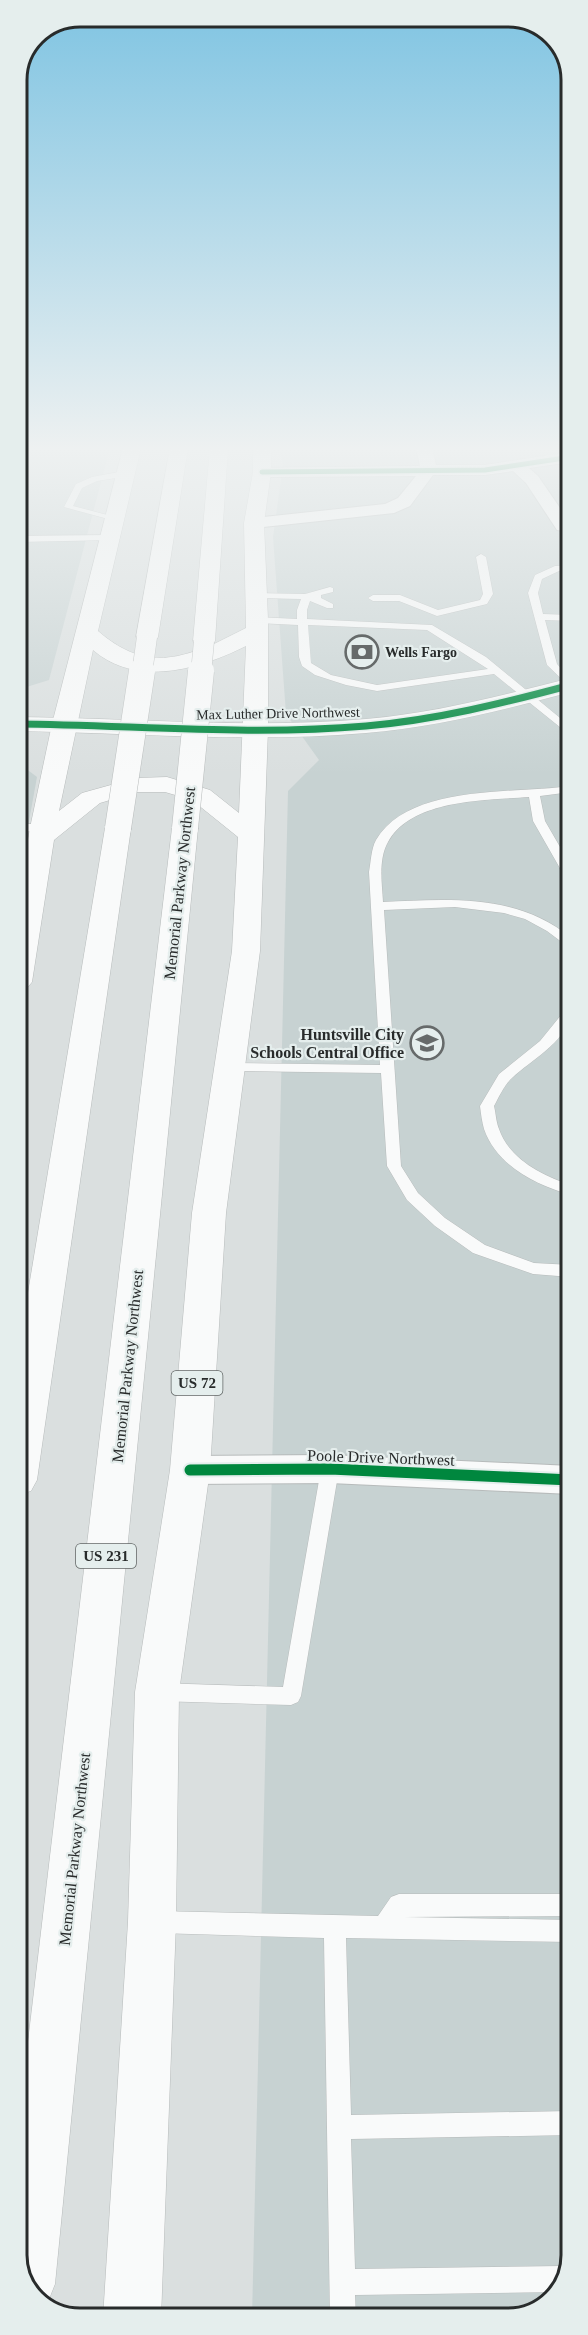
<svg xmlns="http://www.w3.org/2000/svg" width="588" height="2335" font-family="Georgia,serif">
  <rect width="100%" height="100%" fill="#dadfdf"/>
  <g fill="#c7d2d2">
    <path d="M 17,448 L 110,448 L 49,680 L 17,690 Z"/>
    <path d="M 280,448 L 571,448 L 571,2255 L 556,2296 L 520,2317 L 252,2318 L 288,791 L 319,760 L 286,714 L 273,537 L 283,465 Z"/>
    <path d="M 17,762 L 37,777 L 17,887 Z"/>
  </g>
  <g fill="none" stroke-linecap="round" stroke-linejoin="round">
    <defs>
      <g id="lane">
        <path d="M 125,471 L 129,474 L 128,476 L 97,481 L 82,488 L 73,506 L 119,518 L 119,522 L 64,507 L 76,484 L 92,477 Z"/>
        <path d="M 111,535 L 114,536 L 114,540 L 17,542 L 17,536 Z"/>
        <path d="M 481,554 L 486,557 L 493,594 L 487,604 L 437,616 L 399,601 L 373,601 L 368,598 L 373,595 L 400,595 L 438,610 L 480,600 L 483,594 L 476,557 Z"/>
        <path d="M 571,565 L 571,571 L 559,571 L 542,579 L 538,593 L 543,614 L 571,615 L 571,621 L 545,620 L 557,664 L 571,679 L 571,688 L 547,665 L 528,593 L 535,575 L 555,566 Z"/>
        <path d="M 330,587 L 333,588 L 333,592 L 321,595 L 321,598 L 333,604 L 333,608 L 327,608 L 310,601 L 307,610 L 307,619 L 432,625 L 486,657 L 571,727 L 571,736 L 494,674 L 377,691 L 346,685 L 315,675 L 302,666 L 299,657 L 298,625 L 257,623 L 252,620 L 257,617 L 297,619 L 297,610 L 301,599 L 257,598 L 254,597 L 254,593 L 305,594 ZM 308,625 L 427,630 L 488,669 L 377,685 L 331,675 L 311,663 Z"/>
        <path d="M 571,786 L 571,792 L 540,796 L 545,821 L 571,866 L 571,881 L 565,877 L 533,821 L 529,797 C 487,800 411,799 388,842 C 378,860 382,883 383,902 C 448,899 518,893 571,938 L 571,949 L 547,931 L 525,919 L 504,913 L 455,907 L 384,910 L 401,1166 L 418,1193 L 445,1218 L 485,1245 L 534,1263 L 571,1265 L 571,1277 L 533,1274 L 473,1253 L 435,1226 L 407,1200 L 387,1166 L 381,1073 L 230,1071 L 223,1067 L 230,1063 L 380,1065 L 369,872 C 371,862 371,849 376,840 C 409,784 514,794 571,786 Z"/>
        <path d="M 17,824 L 43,824 L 49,828 L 43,832 L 17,831 Z"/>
        <path d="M 571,1008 C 571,1040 533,1058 512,1078 C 504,1085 499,1097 494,1106 C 496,1114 496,1122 499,1129 C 509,1159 543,1176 571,1185 L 571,1195 C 536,1185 497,1166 484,1129 C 482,1122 481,1114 480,1106 L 499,1074 L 540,1041 L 566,1009 Z"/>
        <path d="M 330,1462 L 336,1464 L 339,1469 L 301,1696 L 298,1702 L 291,1705 L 158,1701 L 151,1698 L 148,1692 L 151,1686 L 158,1683 L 283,1687 L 321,1469 L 324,1464 Z"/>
        <path d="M 399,1894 L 571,1894 L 571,1916 L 404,1917 L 571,1920 L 571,1942 L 346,1938 L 351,2115 L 571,2111 L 571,2135 L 351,2139 L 355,2269 L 562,2266 L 567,2268 L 558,2292 L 355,2295 L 356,2318 L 330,2318 L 324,1938 L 158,1933 L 150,1930 L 147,1922 L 150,1914 L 158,1911 L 378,1916 L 391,1897 Z"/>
      </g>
      <g id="street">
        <path d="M 416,448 L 432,448 L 436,465 L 485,465 L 571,452 L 571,462 L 529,468 L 538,476 L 571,524 L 571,528 L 563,531 L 557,530 L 526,483 L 513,471 L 485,475 L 433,475 L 410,506 L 394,513 L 254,528 L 248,527 L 245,523 L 248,519 L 254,518 L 385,504 L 398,498 L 416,476 L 262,477 L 256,476 L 254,472 L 256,468 L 420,466 Z"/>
        <path d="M 330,1455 L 571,1466 L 571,1494 L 330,1483 L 190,1484 L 177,1480 L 172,1470 L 177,1460 L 190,1456 Z"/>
      </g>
      <path id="secondary" d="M 571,678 L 571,692 C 503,710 436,727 366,733 C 250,743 133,733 17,731 L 17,717 C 133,718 250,729 366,719 C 436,713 503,695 571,678 Z"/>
      <g id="highway">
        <path d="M 123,448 L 141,448 L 98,631 C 134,662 164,665 208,646 L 196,646 L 193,641 L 210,448 L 228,448 L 215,641 L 212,645 L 246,628 L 244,523 L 253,472 L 253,448 L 271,448 L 271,472 L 264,523 L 268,620 L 268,729 L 260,951 L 226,1213 L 210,1470 L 179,1692 L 176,1922 L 161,2318 L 103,2318 L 128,1922 L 135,1692 L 170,1470 L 192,1213 L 232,951 L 238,837 L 192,800 L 165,792 L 137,792 L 100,803 L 54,840 L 32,982 L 27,988 L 17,991 L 17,901 L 30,828 L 52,724 ZM 246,646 L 239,813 L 210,790 L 167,777 L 136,778 L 82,793 L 59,811 L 93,650 C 137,688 200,669 246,646 Z"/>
        <path d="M 170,448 L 188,448 L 158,637 L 155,642 L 147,644 L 139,642 L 136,637 Z"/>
        <path d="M 118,820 L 127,823 L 131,828 L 37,1480 L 31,1491 L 17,1495 L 17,1359 L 105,828 L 109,823 Z"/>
        <path d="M 185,820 L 194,823 L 198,828 L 55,2284 L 47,2304 L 44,2305 L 38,2302 L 18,2267 L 18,2126 L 172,828 L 176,823 Z"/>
      </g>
    </defs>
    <use href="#lane" stroke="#b7bbbb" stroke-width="1"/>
    <use href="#street" stroke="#b7bbbb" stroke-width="2"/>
    <use href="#secondary" stroke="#b7bbbb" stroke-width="1"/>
    <use href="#highway" stroke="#b7bbbb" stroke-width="1"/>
    <use href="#lane" fill="#f9fafa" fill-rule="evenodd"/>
    <use href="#street" fill="#f9fafa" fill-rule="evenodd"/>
    <use href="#secondary" fill="#f9fafa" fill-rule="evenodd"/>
    <use href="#highway" fill="#f9fafa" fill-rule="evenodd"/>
    <defs>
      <g id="highway-bridge-far1">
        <path d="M 142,673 L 147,637"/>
        <path d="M 201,673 L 204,641"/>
      </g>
      <g id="highway-bridge">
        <path d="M 118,828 L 142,671"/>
        <path d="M 185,828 L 201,671"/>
      </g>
    </defs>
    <use href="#highway-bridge-far1" stroke="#b7bbbb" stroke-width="21" stroke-linecap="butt"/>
    <use href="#highway-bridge" stroke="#b7bbbb" stroke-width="27" stroke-linecap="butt"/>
    <use href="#highway-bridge-far1" stroke="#f9fafa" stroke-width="20"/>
    <use href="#highway-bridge" stroke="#f9fafa" stroke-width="26"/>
    <defs>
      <path id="cycleway-far2" d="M 262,472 L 485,470 L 571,457"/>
      <path id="cycleway-far1" d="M 17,724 C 133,725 250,736 366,726 C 436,720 504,703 571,685"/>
      <path id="cycleway" d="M 190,1470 L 330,1469 L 571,1480"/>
    </defs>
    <use href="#cycleway-far2" stroke="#e5eeed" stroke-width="8"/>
    <use href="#cycleway-far1" stroke="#e5eeed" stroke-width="10"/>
    <use href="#cycleway" stroke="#e5eeed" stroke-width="15"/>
    <use href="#cycleway-far2" stroke="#00873e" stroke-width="5"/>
    <use href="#cycleway-far1" stroke="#00873e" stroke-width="7"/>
    <use href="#cycleway" stroke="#00873e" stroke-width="11"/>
  </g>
  <linearGradient id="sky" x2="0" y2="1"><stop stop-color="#7fc4e2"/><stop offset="0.58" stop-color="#eef1f1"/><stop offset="1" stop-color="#eef1f1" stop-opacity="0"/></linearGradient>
  <rect width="588" height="775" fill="url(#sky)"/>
  <defs>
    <symbol id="bank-ring" viewBox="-11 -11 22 22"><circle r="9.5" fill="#e5eeed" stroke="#666a6a" stroke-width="1.5"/><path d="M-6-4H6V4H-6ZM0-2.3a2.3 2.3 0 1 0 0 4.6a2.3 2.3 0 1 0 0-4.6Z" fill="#666a6a"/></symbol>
    <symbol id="school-ring" viewBox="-11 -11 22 22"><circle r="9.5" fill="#e5eeed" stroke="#666a6a" stroke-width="1.5"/><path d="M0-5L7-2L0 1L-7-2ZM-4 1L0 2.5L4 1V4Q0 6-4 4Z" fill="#666a6a"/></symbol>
  </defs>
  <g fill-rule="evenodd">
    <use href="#bank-ring" x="343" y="633" width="38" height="38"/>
    <use href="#school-ring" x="408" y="1024" width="38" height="38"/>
  </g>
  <g text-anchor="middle" stroke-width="4.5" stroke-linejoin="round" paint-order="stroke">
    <g font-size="14" font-weight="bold" fill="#282b2b" stroke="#e5eeed" text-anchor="start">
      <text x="385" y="657">Wells Fargo</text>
    </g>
    <g font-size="14" fill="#282b2b" stroke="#e5eeed">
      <text transform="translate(278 713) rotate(-1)" y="5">Max Luther Drive Northwest</text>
    </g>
    <g fill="#e5eeed" stroke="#616665" stroke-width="1.5">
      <rect x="171.5" y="1371" width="51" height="24" rx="4.5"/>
      <rect x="76" y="1544" width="60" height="24" rx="4.5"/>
    </g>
    <g font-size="15" font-weight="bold" fill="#282b2b">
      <text x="197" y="1388">US 72</text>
      <text x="106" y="1561">US 231</text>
    </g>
    <g font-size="16" fill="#282b2b" stroke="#e5eeed">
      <text transform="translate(179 883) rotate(-84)" y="6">Memorial Parkway Northwest</text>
      <text transform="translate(127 1366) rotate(-84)" y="6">Memorial Parkway Northwest</text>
      <text transform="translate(381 1457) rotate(2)" y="6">Poole Drive Northwest</text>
      <text transform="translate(74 1849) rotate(-84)" y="6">Memorial Parkway Northwest</text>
    </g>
    <g font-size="16" font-weight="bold" fill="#282b2b" stroke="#e5eeed" text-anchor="end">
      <text x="404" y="1040">Huntsville City<tspan x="404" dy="18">Schools Central Office</tspan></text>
    </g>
  </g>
  <path d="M0 0H588V2335H0ZM80 27H508A53 53 0 0 1 561 80V2255A53 53 0 0 1 508 2308H80A53 53 0 0 1 27 2255V80A53 53 0 0 1 80 27Z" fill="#e5eeed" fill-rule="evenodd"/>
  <path fill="none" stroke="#282b2b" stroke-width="3" d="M80 27H508A53 53 0 0 1 561 80V2255A53 53 0 0 1 508 2308H80A53 53 0 0 1 27 2255V80A53 53 0 0 1 80 27Z"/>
</svg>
